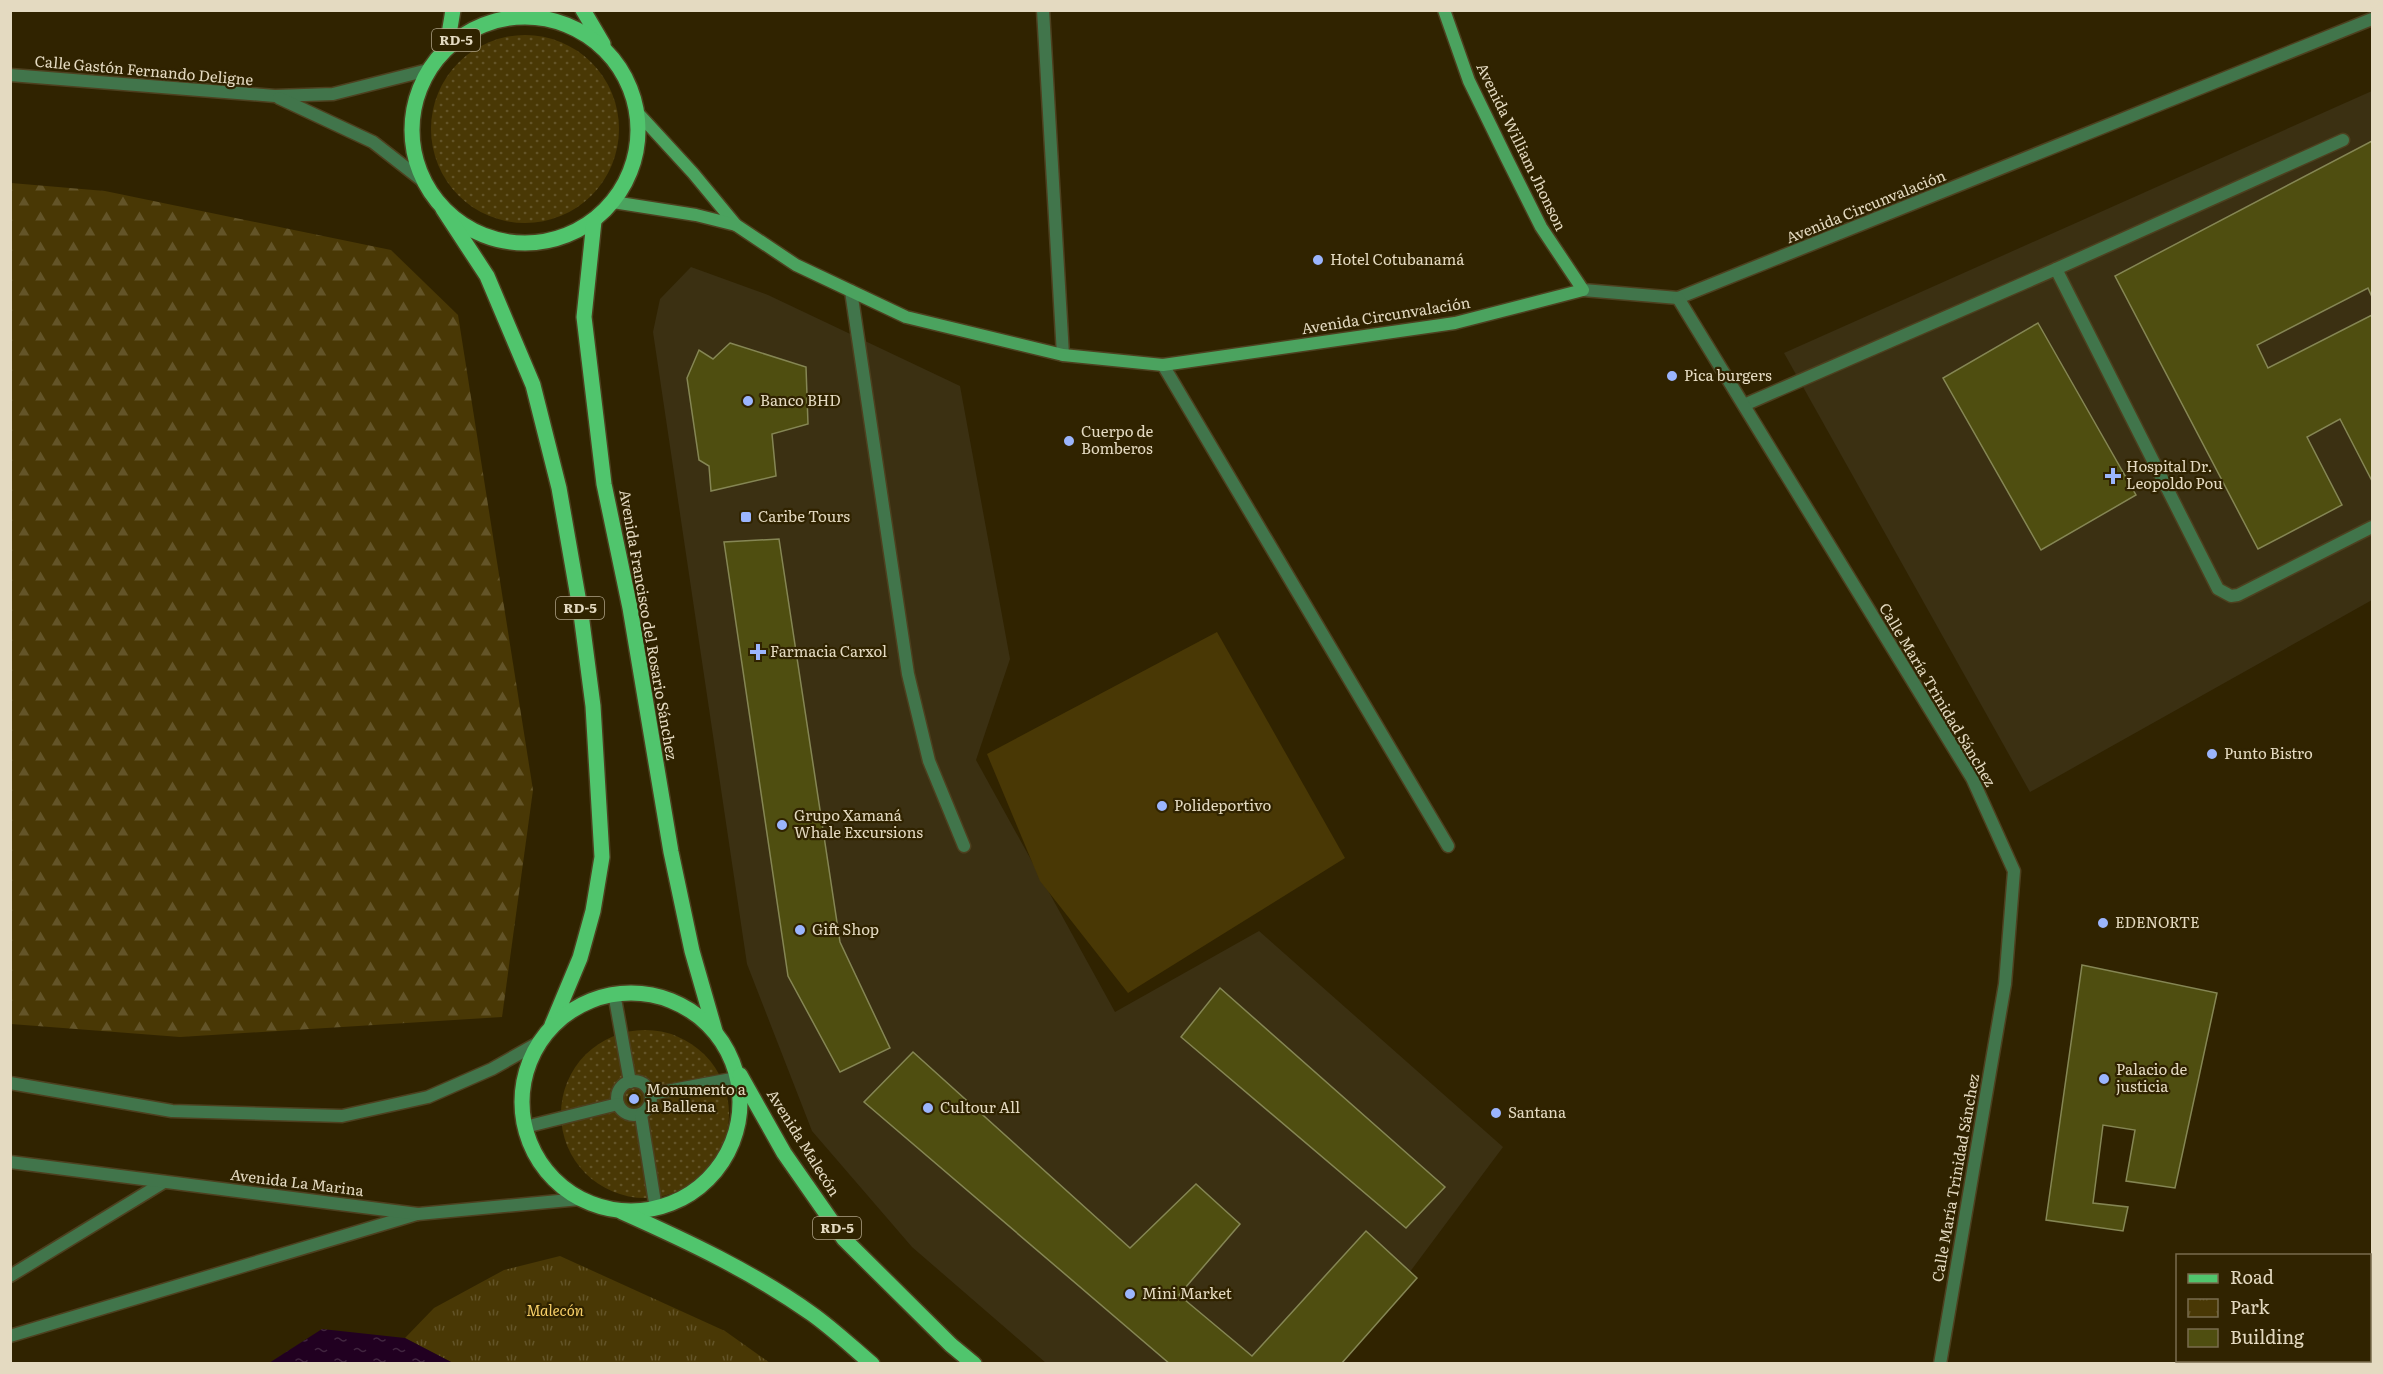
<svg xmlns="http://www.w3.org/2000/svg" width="2383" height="1374" font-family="Literata,serif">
  <defs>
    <pattern id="grass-dots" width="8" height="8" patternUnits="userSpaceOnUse" patternTransform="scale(1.5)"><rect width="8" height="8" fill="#493805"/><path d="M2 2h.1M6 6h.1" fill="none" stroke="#635428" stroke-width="1.8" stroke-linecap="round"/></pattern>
    <pattern id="forest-firs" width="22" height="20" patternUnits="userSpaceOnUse" patternTransform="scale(1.5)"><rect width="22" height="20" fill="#493805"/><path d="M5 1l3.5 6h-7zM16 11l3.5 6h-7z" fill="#635428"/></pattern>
    <pattern id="park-tufts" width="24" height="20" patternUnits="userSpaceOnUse" patternTransform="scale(1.5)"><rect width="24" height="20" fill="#493805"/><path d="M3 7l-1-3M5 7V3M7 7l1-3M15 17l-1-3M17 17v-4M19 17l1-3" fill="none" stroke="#635428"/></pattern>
    <pattern id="water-ripples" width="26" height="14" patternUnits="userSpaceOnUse" patternTransform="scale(1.5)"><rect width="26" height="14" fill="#210021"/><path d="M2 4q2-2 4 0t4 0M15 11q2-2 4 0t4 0" fill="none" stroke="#41253f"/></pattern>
  </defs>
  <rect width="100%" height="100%" fill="#302300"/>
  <g fill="#3b3012">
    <path d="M 2372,91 L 2372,600 L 2030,792 L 1784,353 Z"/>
    <path d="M 691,267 L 768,295 L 960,386 L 1010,659 L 976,760 L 1115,1012 L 1259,931 L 1503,1147 L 1342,1363 L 1046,1363 L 912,1247 L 812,1131 L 747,964 L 653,332 L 660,299 Z"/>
  </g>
  <g fill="url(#grass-dots)">
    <circle cx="525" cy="129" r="94"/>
    <circle cx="645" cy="1114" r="84"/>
  </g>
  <path fill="url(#forest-firs)" d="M 11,183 L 105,191 L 391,250 L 458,315 L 533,790 L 502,1017 L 180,1037 L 11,1024 Z"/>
  <path fill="url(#park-tufts)" d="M 560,1256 L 725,1331 L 770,1363 L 453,1363 L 405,1338 L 434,1308 L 504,1270 Z"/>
  <path fill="#493805" d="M 1217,632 L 1345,858 L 1128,993 L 1040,881 L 987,754 Z"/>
  <path fill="url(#water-ripples)" d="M 322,1329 L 405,1338 L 453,1363 L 269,1363 Z"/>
  <g fill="#4f4e10" stroke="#858654" stroke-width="1.5">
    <path d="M 2372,141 L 2372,297 L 2368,288 L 2257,345 L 2268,368 L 2372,315 L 2372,481 L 2340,419 L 2307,437 L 2342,505 L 2258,549 L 2115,276 Z"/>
    <path d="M 2038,323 L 2136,495 L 2041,550 L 1943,378 Z"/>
    <path d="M 730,343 L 806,367 L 808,424 L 772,434 L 776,476 L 711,491 L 709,466 L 699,460 L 687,378 L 699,350 L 713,359 Z"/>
    <path d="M 779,539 L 840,942 L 890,1048 L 840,1072 L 788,976 L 724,542 Z"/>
    <path d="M 2082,965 L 2217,993 L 2175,1188 L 2126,1181 L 2135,1130 L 2103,1125 L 2093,1203 L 2128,1207 L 2123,1231 L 2046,1220 Z"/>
    <path d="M 1220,988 L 1445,1187 L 1406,1228 L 1181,1037 Z"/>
    <path d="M 913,1052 L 1130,1248 L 1196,1184 L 1240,1224 L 1179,1295 L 1252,1356 L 1366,1231 L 1417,1278 L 1341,1364 L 1170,1364 L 864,1102 Z"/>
  </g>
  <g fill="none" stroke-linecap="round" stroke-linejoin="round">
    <defs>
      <g id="service">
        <path d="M 2056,269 L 2218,589 L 2231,596 L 2238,595 L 2372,527"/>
        <path d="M 851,291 L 908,674 L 929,761 L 964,846"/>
        <path d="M 1163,365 L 1448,846"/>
        <path d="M 1744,405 L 2056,269 L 2343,140"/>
        <path d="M 10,1276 L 164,1182"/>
        <path d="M 10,1336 L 417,1214"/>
      </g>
      <g id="pedestrian">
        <path d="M 614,993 L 630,1082"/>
        <circle cx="634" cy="1098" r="17"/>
        <path d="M 651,1094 L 737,1078"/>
        <path d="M 641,1115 L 656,1209"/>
        <path d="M 525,1127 L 618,1104"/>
      </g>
      <g id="minor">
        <path d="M 1043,10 L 1063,355"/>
        <path d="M 10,75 L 275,96 L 333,94 L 428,70"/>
        <path d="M 279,98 L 373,142 L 423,181"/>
        <path d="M 1583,290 L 1678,298 L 2372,19"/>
        <path d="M 1678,298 L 1972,778 L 2014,871 L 2005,984 L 1940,1364"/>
        <path d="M 10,1083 L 172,1111 L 342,1116 L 428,1097 L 492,1069 L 538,1043"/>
        <path d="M 10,1162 L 418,1214 L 580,1199"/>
      </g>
      <g id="secondary">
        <path d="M 636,111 L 693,173 L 736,225 L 796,265 L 906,317 L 1063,355 L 1163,365 L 1455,323 L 1583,290 L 1541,227 L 1507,159 L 1469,81 L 1444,10"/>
        <path d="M 613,202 L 696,215 L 736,225"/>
      </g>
      <g id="primary">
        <path d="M 583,10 L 603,44"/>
        <circle cx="525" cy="130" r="113"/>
        <path d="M 447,46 L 453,10"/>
        <path d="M 443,209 L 487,276 L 533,385 L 559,488 L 581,614 L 593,706 L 602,857 L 593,911 L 580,958 L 552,1025"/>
        <path d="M 594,221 L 584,317 L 604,484 L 630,608 L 671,852 L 692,951 L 715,1031"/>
        <circle cx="631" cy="1102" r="109"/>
        <path d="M 740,1075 L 784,1153 L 844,1239 L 951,1345 L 974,1364"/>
        <path d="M 622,1212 C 687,1241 753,1272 812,1314 C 833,1329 852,1347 872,1364"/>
      </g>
    </defs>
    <use href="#service" stroke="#4d401f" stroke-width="15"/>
    <use href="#pedestrian" stroke="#4d401f" stroke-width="15"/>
    <use href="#minor" stroke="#4d401f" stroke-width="15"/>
    <use href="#secondary" stroke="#4d401f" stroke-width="15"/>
    <use href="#primary" stroke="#4d401f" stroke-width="18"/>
    <use href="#service" stroke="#41754b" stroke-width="12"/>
    <use href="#pedestrian" stroke="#41754b" stroke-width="12"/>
    <use href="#minor" stroke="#41754b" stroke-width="12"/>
    <use href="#secondary" stroke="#4ba35f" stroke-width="12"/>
    <use href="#primary" stroke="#50c56d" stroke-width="15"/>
  </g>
  <g fill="#9bb5fd" stroke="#302300" stroke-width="2">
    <circle cx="1318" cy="260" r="6"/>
    <circle cx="1672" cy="376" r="6"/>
    <circle cx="748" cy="401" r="6"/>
    <circle cx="1069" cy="441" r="6"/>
    <path d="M2110 467h6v6h6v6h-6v6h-6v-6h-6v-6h6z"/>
    <rect x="740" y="511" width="12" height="12" rx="3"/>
    <path d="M755 643h6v6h6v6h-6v6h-6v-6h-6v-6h6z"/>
    <circle cx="2212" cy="754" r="6"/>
    <circle cx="1162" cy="806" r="6"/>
    <circle cx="782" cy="825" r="6"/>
    <circle cx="2103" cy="923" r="6"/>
    <circle cx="800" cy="930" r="6"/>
    <circle cx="2104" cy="1079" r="6"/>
    <circle cx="634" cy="1099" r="6"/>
    <circle cx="928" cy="1108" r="6"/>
    <circle cx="1496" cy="1113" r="6"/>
    <circle cx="1130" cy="1294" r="6"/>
  </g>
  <g text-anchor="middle" stroke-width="4.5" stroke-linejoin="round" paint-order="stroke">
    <g fill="#302300" stroke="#aea387" stroke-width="1.5">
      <rect x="432" y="29" width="48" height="22" rx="4.5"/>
      <rect x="556" y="597" width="48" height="22" rx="4.5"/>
      <rect x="813" y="1217" width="48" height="22" rx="4.5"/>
    </g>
    <g font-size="14" font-weight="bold" fill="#e4dac1">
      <text x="456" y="45">RD-5</text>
      <text x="580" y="613">RD-5</text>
      <text x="837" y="1233">RD-5</text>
    </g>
    <g font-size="15" fill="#e4dac1" stroke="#302300">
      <text transform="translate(144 71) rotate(5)" y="5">Calle Gastón Fernando Deligne</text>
      <text transform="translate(1521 147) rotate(64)" y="5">Avenida William Jhonson</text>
      <text transform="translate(1866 207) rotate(-22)" y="5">Avenida Circunvalación</text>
      <text transform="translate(1386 316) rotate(-9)" y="5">Avenida Circunvalación</text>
      <text transform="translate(648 625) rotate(80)" y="5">Avenida Francisco del Rosario Sánchez</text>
      <text transform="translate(1937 695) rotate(59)" y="5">Calle María Trinidad Sánchez</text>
      <text transform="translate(803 1143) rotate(58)" y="5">Avenida Malecón</text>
      <text transform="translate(1956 1178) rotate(-80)" y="5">Calle María Trinidad Sánchez</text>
      <text transform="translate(297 1183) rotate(7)" y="5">Avenida La Marina</text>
    </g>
    <g font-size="15" fill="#e4dac1" stroke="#302300" text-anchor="start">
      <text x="1330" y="265">Hotel Cotubanamá</text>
      <text x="1684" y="381">Pica burgers</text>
      <text x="760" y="406">Banco BHD</text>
      <text x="1081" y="437">Cuerpo de<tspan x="1081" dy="17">Bomberos</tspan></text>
      <text x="2126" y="472">Hospital Dr.<tspan x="2126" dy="17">Leopoldo Pou</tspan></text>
      <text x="758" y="522">Caribe Tours</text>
      <text x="770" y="657">Farmacia Carxol</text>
      <text x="2224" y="759">Punto Bistro</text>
      <text x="1174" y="811">Polideportivo</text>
      <text x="794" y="821">Grupo Xamaná<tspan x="794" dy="17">Whale Excursions</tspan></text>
      <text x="2115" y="928">EDENORTE</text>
      <text x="812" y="935">Gift Shop</text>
      <text x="2116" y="1075">Palacio de<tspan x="2116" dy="17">justicia</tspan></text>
      <text x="646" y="1095">Monumento a<tspan x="646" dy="17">la Ballena</tspan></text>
      <text x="940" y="1113">Cultour All</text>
      <text x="1508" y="1118">Santana</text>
      <text x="1142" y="1299">Mini Market</text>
    </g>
    <g font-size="15" font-style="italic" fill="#f7cf67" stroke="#302300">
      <text x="555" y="1316">Malecón</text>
    </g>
  </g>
  <rect width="2383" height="1374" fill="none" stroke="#e4dac1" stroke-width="24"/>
  <rect x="2176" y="1254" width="195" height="108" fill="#302300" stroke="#786c4d" stroke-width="1.5"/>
  <rect x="2188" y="1274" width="30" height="9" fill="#50c56d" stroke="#786c4d" stroke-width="1.5"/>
  <text x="2230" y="1284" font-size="18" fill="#e4dac1">Road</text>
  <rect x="2188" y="1299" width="30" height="18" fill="url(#park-tufts)" stroke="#786c4d" stroke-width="1.5"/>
  <text x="2230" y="1314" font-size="18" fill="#e4dac1">Park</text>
  <rect x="2188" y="1329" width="30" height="18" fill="#4f4e10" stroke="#786c4d" stroke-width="1.5"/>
  <text x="2230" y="1344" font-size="18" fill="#e4dac1">Building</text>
</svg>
